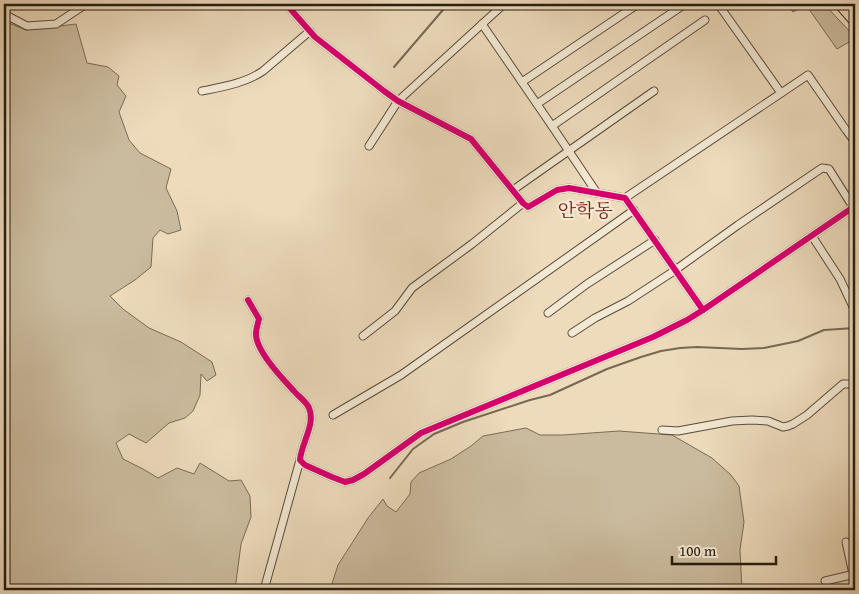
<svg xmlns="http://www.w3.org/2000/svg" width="859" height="594" font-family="'Gentium Book Plus','Noto Serif KR',serif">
  <rect width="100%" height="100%" fill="#eddbbc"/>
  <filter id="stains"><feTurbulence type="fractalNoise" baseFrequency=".004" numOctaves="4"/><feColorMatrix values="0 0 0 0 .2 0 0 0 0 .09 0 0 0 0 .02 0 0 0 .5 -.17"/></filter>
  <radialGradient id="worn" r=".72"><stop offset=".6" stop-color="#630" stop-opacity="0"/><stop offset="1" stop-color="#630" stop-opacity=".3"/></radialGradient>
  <g fill="#cbbb9e" stroke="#796c56">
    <path d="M 787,4 L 824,4 L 854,36 L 851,41 L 837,49 L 806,5 L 793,12 Z"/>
    <path d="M 4,21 L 26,30 L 76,24 L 87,63 L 108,67 L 119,76 L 117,85 L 126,96 L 119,112 L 129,140 L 140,153 L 171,169 L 166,188 L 177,211 L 181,230 L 168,234 L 160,230 L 153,238 L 151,267 L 135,280 L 110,296 L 123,309 L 149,328 L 181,342 L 212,362 L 216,375 L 207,381 L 201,374 L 200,395 L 193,411 L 185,418 L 169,423 L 146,443 L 129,434 L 116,443 L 123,459 L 143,469 L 158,478 L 177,468 L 194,474 L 200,463 L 229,481 L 241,480 L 250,496 L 251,517 L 241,544 L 235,590 L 4,590 Z"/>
    <path d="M 526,428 L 540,435 L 563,435 L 619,431 L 672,435 L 712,458 L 731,475 L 739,486 L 744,522 L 740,550 L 742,590 L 330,590 L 338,565 L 368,518 L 383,499 L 387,506 L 396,512 L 410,494 L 411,482 L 419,473 L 451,459 L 471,446 L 483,436 Z"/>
  </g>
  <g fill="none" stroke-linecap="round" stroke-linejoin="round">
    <g stroke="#766853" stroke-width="2">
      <path d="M 394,67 L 448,4"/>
      <path d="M 390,478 L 413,449 L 434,434 L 463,422 L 530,400 L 550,395 L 607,369 L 641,357 L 661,351 L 680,348 L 697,347 L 742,349 L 764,348 L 798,341 L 824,330 L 855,328"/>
    </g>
    <defs>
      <g id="minor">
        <path d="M 286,4 L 315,37 L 384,91 L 398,101 L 471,139 L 523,203 L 528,207 L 557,190 L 569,188 L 625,198 L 703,310"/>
        <path d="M 718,4 L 781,93"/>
        <path d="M 4,14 L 27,26 L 56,24 L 86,4"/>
        <path d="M 482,24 L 552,126 L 597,193"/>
        <path d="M 522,82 L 638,4"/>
        <path d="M 202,91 C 222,87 246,83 263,71 L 310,31"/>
        <path d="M 537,104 L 685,4"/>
        <path d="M 552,126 L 705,20"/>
        <path d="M 369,146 L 398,101 L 504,4"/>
        <path d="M 513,190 L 654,91"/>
        <path d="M 625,198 L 808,75 L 846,130 L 855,142"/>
        <path d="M 812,236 L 840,279 L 855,311"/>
        <path d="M 248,300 L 259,319 C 258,323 256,329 256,334 C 256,351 282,378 294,391 C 298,396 307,402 309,408 C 316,424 301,444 300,460 L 305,465 L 332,477 L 345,482 L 353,480 L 364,474 L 421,433 L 653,337 L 687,320 L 703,310 L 855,206"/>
        <path d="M 548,313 L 587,284 L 655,240"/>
        <path d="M 572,333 L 595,318 L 628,301 L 671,273 L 738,225 L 822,168 L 829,169 L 853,207"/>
        <path d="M 363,336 L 395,311 L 412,288 L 472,244 L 523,203"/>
        <path d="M 333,415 L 401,375 L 634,210"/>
        <path d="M 662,430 L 678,431 L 732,421 L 752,420 L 768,421 L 783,427 L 788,426 L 793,424 L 807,415 L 843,384 L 851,384 L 855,388"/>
        <path d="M 846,542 L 853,574"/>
        <path d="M 825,581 L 855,574"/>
        <path d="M 264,590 L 300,460"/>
      </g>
      <path id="motorway" d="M 841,4 L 855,20"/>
    </defs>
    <use href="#minor" stroke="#584c3a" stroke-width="9"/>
    <use href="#motorway" stroke="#271c0e" stroke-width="14"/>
    <use href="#minor" stroke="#f3e8d3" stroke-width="7"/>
    <use href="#motorway" stroke="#eddbbc" stroke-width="12"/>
    <defs>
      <g id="cycleway">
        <path d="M 286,4 L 315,37 L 384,91 L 398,101 L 471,139 L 523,203 L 528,207 L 557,190 L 569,188 L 625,198 L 703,310"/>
        <path d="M 248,300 L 259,319 C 258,323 256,329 256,334 C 256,351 282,378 294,391 C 298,396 307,402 309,408 C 316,424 301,444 300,460 L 305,465 L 332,477 L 345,482 L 353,480 L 364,474 L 421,433 L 653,337 L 687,320 L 703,310 L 855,206"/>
      </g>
    </defs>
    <use href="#cycleway" stroke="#f3e8d3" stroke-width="9"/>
    <use href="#cycleway" stroke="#d6006c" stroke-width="6"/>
  </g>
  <g text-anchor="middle" stroke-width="4.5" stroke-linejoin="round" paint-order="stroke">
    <g font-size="19" fill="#7a1f14" stroke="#f3e8d3">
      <text x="585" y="217">안학동</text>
    </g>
  </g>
  <rect width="859" height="594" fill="none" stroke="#eddbbc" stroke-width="20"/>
  <rect x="5" y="5" width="849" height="584" fill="none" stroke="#271c0e" stroke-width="2.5"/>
  <rect x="10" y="10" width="839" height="574" fill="none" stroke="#271c0e"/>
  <path d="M672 556v8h104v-8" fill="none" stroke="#271c0e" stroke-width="2.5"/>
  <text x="679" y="556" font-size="15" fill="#271c0e" stroke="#f3e8d3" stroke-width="4" paint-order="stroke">100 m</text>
  <rect width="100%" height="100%" filter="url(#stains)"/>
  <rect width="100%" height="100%" fill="url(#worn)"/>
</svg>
